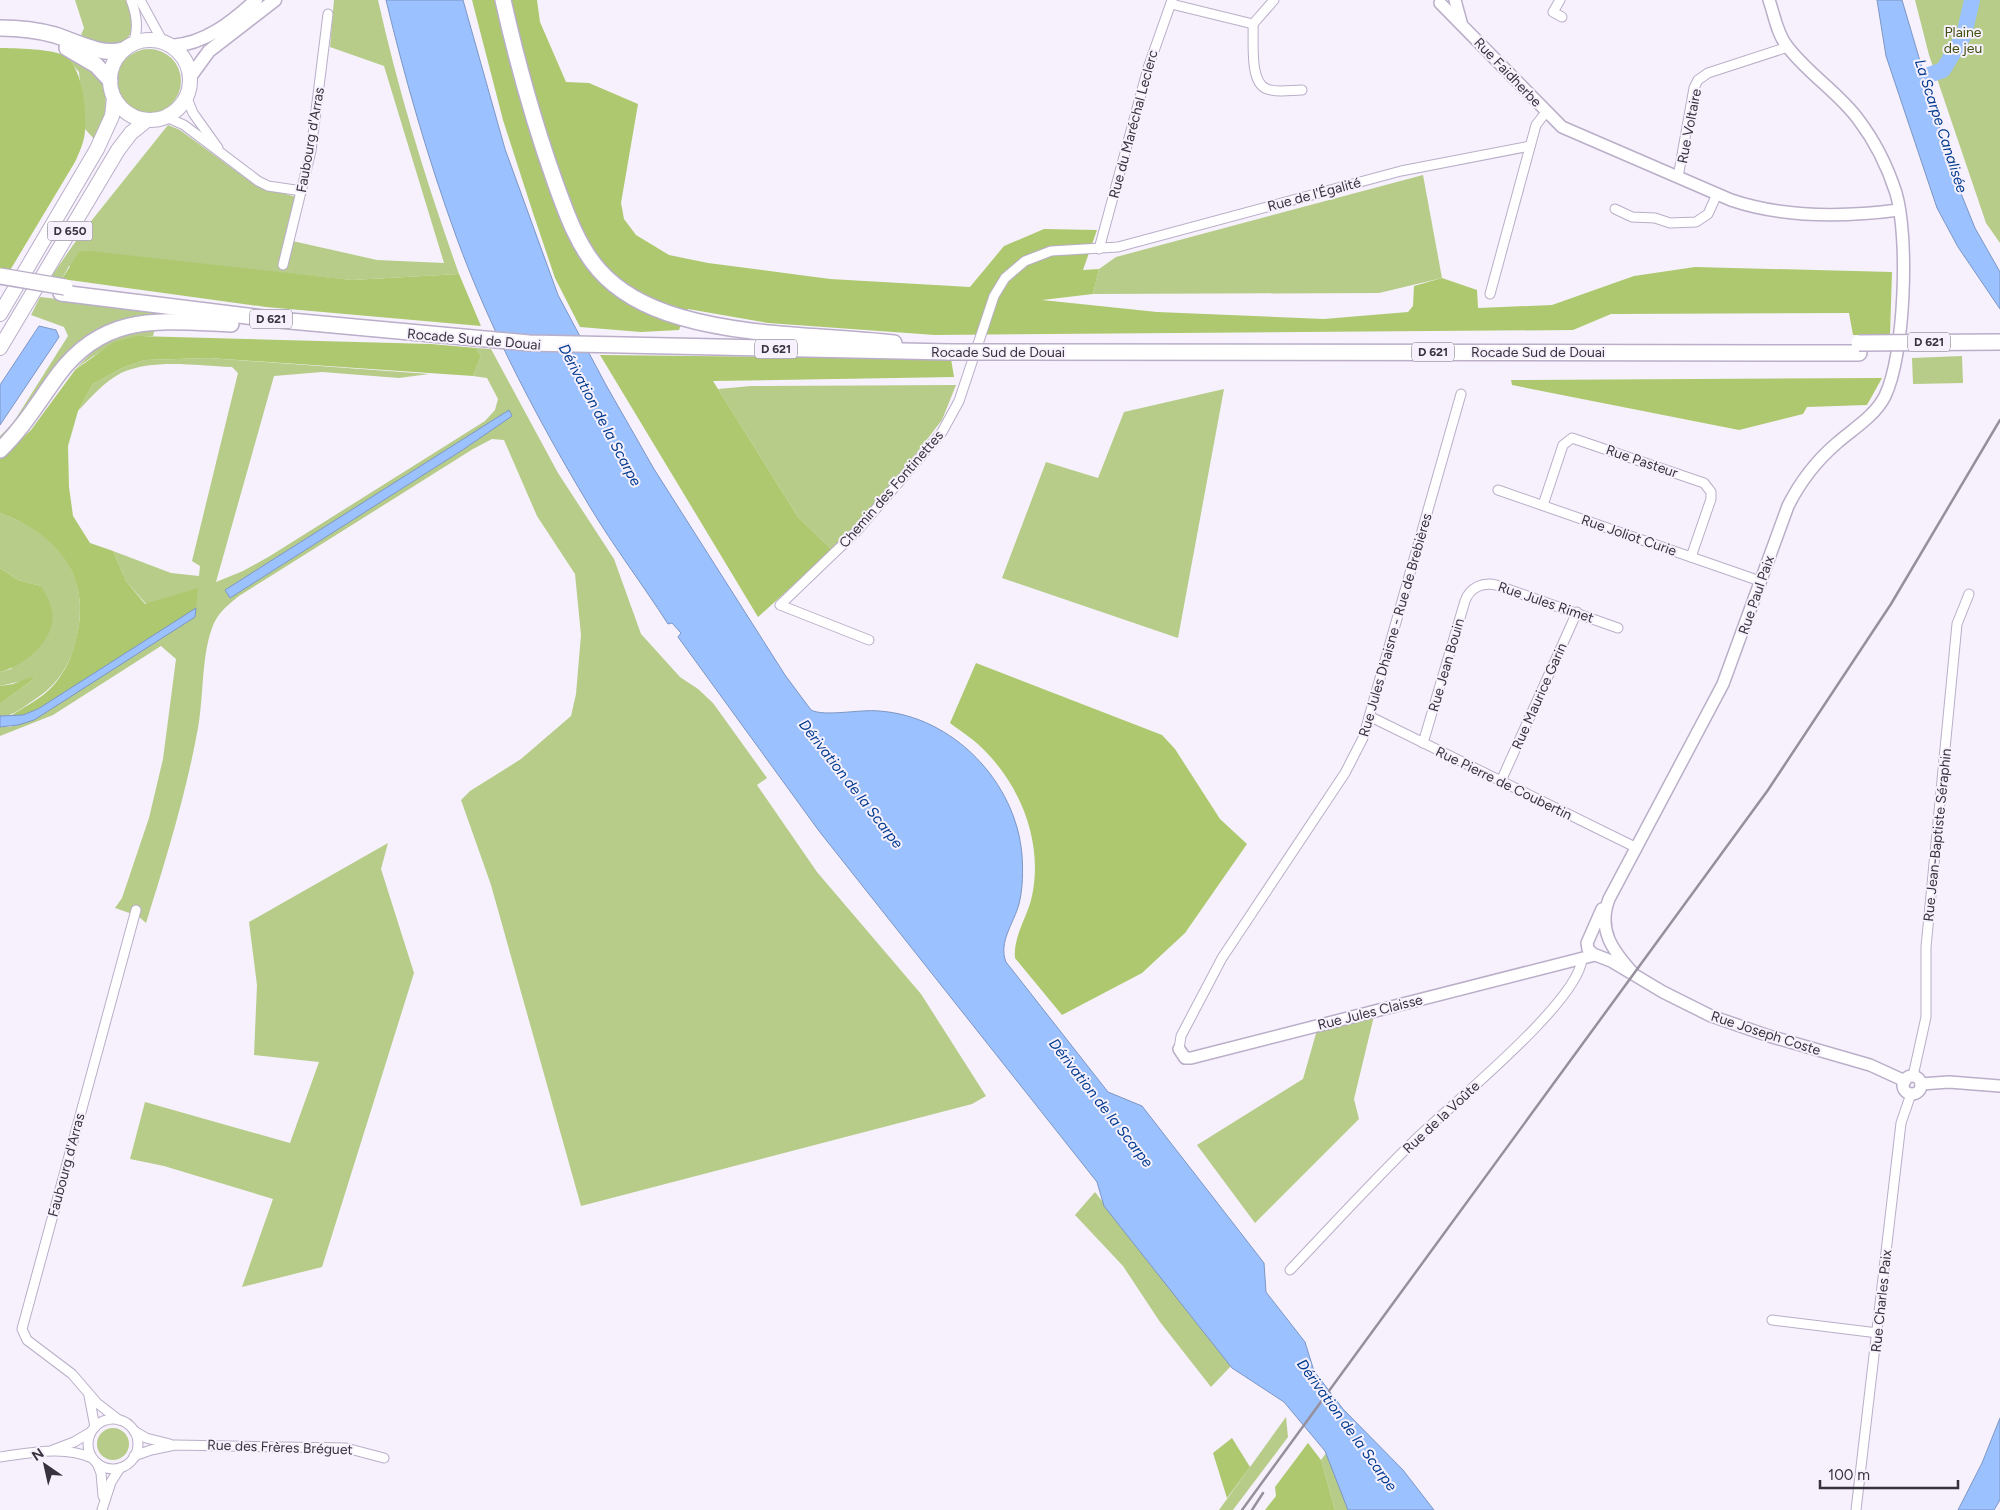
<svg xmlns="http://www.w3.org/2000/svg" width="2000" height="1510" font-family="Figtree,sans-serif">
  <rect width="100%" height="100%" fill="#f6f1fc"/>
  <g fill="#b6cc88" fill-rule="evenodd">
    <path d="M 75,0 L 126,0 C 133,16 139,36 118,44 C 112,46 109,47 102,46 C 95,44 88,39 81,35 L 84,28 Z"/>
    <path d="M 334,0 L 378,0 C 399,94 427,184 459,274 L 352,280 L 272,272 L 69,266 L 62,279 L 51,277 L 80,235 L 168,125 L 180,130 L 255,185 L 296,197 L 288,240 L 377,260 L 444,263 L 384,66 L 330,47 Z"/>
    <path d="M 1915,0 L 2000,0 L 2000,243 L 1986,223 L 1929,55 Z"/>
    <circle cx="149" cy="81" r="32"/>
    <path d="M 64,55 L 82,62 L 102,79 C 109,103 106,118 95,140 L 85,129 L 79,72 Z"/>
    <path d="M 1423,175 L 1442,278 L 1379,293 L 1093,294 L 1099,269 L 1116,257 Z"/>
    <path d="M 40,297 L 183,314 L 139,317 L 114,323 L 91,335 L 0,443 L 0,436 L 13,423 L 68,336 L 64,327 L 31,315 Z"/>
    <path d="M 155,328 L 153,336 C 125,336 96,352 75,370 C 100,341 117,335 155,328 Z"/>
    <path d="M 476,348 L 491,349 L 558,473 L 614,559 L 641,634 L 680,677 L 698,689 L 713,703 L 767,778 L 757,785 L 817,872 L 921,994 L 986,1096 L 972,1104 L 581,1206 L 491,885 L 461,800 L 470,791 L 521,759 L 571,716 L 576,694 L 581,635 L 575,574 L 537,516 L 504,440 L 492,439 L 473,449 L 239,596 C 229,604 220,611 214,623 C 201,653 204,696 198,728 C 186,794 166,859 146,923 L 138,916 L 115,908 L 122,898 L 149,818 L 163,759 L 176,659 L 161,646 L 53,715 L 0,736 L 0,727 C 20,728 36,718 53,708 L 146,604 L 126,581 L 113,551 L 171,573 L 199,576 L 200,566 L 192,561 L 238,373 L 232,367 C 197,366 154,358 121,373 C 104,382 91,397 78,411 L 93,384 L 122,368 L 145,360 L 209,358 L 429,374 L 399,378 L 322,372 L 274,376 L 216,582 L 243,571 L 270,556 L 485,421 L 495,410 L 498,399 L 487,378 L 473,376 L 481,356 ZM 509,411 L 511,416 L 464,449 L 230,598 L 225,590 Z"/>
    <path d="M 1962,356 L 1963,383 L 1913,384 L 1912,358 Z"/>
    <path d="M 956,385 L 942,420 L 873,509 L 835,553 L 798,517 L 718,389 L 751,386 Z"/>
    <path d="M 1224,389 L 1178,638 L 1002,578 L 1046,462 L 1098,478 L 1124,412 Z"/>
    <path d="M 0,513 C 57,534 91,574 77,636 C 71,664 58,685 34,700 C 23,707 13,717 0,716 L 0,704 L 35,678 L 0,686 L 0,672 L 11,669 L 41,586 L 18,580 L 0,568 Z"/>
    <path d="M 388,843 L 381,869 L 414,973 L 322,1267 L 242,1287 L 273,1199 L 164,1166 L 130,1159 L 145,1102 L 290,1143 L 319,1062 L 254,1055 L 257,985 L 249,922 Z"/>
    <path d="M 1374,1016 L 1354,1099 L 1359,1119 L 1255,1223 L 1197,1145 L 1303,1079 L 1317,1030 Z"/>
    <path d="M 1095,1192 L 1231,1366 L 1211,1387 L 1160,1322 L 1123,1266 L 1075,1215 Z"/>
    <path d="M 1286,1417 L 1288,1437 L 1233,1510 L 1219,1510 Z"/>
    <circle cx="113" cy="1444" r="16"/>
    <path d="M 1327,1452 L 1349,1510 L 1335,1510 L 1321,1460 Z"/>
  </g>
  <g fill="#adc86e">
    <path d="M 472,0 L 537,0 L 540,22 L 566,82 L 589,83 L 638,104 L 621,203 L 624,219 L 636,235 L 669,255 L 708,263 L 830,279 L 970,287 L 1004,246 L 1044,229 L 1097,230 L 1083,270 L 1099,269 L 1093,294 L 1042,300 L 1157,312 L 1324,319 L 1408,312 L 1413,306 L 1414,286 L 1442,278 L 1477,290 L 1478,308 L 1552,305 L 1634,276 L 1695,267 L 1892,272 L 1890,335 L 1853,335 L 1849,313 L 1611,314 L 1573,330 L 935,335 L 768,323 L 688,309 L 679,330 L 641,332 L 580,327 L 555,278 L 533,213 L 503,120 Z"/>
    <path d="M 0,48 C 13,48 55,49 65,56 C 83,69 86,108 85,129 C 85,140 80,151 75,162 L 9,272 L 0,270 Z"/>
    <path d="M 89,251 L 352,280 L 459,274 L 481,326 L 266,307 L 62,279 L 79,252 Z"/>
    <path d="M 137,336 L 431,344 L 476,348 L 481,356 L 473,376 L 209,358 L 145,360 L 122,368 L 93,384 L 78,411 L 68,446 L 69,487 L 73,516 L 90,543 L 113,551 L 126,581 L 145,604 L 198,588 L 196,608 L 38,709 L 23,715 L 9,717 C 22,708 39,700 50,689 C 65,674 73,655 77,635 C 91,574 56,534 0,513 L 0,459 L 31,430 L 75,370 L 114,342 Z"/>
    <path d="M 600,355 L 951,359 L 954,377 L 713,381 L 798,517 L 832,550 L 758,617 Z"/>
    <path d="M 1882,378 L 1867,405 L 1807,407 L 1803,414 L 1739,430 L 1512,385 L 1511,380 Z"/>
    <path d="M 0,568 L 18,580 L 41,586 C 47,597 55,610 52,623 C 47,647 22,666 0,672 Z"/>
    <path d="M 976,663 L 1162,735 L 1175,749 L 1220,819 L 1247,844 L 1185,933 L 1142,973 L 1062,1015 L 1015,958 C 1013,936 1028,916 1032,896 C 1043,844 1022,789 986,752 C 976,741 962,732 950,723 Z"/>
    <path d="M 28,678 L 35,678 L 0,704 L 0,686 L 13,684 Z"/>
    <path d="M 1232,1438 L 1250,1467 L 1227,1498 L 1213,1453 Z"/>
    <path d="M 1308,1443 L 1321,1460 L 1335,1510 L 1265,1510 L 1276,1496 L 1275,1487 Z"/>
  </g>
  <g fill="#9bc1fe" stroke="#7d96c4">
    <path d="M 386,0 L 463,0 L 505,149 L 558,295 L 606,385 L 654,469 L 785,675 L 811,710 C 824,717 861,709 879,711 C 953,716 1016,782 1022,855 C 1023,871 1023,888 1019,904 C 1014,923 998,942 1006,962 L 1108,1092 L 1142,1106 L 1219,1205 L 1264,1263 L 1266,1292 L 1305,1342 L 1314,1371 L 1343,1409 L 1403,1470 L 1434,1510 L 1348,1510 L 1325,1451 L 1284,1402 L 1232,1368 L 1104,1206 L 1097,1182 L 819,831 L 678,637 L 681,633 L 672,623 L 668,624 C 643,585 614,547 590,507 C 539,422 490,330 456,236 C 428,159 405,79 386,0 Z"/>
    <path d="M 1877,0 L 1902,0 L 1954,176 L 1975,228 L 2000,272 L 2000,309 L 1958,247 L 1937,208 L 1886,56 Z"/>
    <path d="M 39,326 L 56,330 L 59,337 L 0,425 L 0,385 Z"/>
    <path d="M 509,410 L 512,416 L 464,449 L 230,598 L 225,590 Z"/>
    <path d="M 196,608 L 195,617 L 34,720 L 18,725 L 0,727 L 0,716 L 23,715 L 38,709 Z"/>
    <path d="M 2000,1418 L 2000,1500 L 1994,1510 L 1958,1510 L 1982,1463 Z"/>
  </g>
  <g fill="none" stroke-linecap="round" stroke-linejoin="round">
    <path stroke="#9bc1fe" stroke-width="16" d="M 1909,82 L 1943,70 L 1964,35 L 1972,0"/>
    <defs>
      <g id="minor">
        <path d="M 131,0 C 137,15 139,29 133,44"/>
        <path d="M 140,0 L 163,42"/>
        <path d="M 1274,0 L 1253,24 C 1254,41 1249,83 1267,89 C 1276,93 1291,90 1302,90"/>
        <path d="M 1560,0 L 1553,12 L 1562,17"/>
        <path d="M 1171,4 L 1253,24"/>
        <path d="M 186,96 L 193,113 L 218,148"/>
        <path d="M 166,117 L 184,125 L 258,181 L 268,186 L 302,191"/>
        <path d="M 1678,177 L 1694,88 L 1698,80 L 1708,73 L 1788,47"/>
        <path d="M 1615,209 L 1632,217 L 1655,218 L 1670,223 L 1696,222 L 1708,214 L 1717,194"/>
        <path d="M 1099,249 L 1148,68 L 1172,0"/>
        <path d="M 283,265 L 311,151 L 328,14"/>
        <path d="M 1490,294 L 1536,125 L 1546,112"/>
        <path d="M 1498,490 L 1760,581"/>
        <path d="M 1543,505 L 1563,445 L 1572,438 L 1704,483 L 1711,492 L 1711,499 L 1691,557"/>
        <path d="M 869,640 L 780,605 L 856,532 L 942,432 L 959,401 L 994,296 L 1005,278 L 1025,261 L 1051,251 L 1118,247 L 1401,171 L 1530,146"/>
        <path d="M 1371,717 L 1637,848"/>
        <path d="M 1423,743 L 1465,601 C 1470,587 1483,582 1496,585 L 1618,628"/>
        <path d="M 1501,781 L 1577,612"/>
        <path d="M 1179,1049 L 1181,1036 L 1222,958 L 1345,773 L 1363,738 L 1461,394"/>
        <path d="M 1913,1076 L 1926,1017 L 1926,947 L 1957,624 L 1969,594"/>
        <path d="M 1290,1270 C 1331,1227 1371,1183 1414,1141 C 1448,1107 1578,1003 1582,959"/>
        <path d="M 1772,1320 L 1878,1333"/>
        <path d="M 89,1396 L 95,1427"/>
        <circle cx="113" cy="1444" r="25"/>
        <path d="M 119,1420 L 97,1403 L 72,1374 L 27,1340 L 22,1329 L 136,910"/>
        <path d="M 134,1431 L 146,1438 L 170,1444"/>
        <path d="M 53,1450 L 74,1442 L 91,1432"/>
        <path d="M 134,1456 L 151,1450 L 175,1445 L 346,1448 L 384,1458"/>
        <path d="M 0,1457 C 29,1453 65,1445 92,1458"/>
        <path d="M 97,1463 L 101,1473 L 103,1496"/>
        <path d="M 102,1510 L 111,1482 L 120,1468"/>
        <path d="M 1856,1510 L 1901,1123 L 1911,1094"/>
      </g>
      <g id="tertiary">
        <path d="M 1455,0 L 1461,22"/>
        <path d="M 1440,3 L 1562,127 L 1731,200 C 1784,218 1845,217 1899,210"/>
        <path d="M 1602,909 L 1587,943 L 1588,949 L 1593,954 L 1611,961 L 1663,992 L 1711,1016 L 1769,1036 L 1870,1065 L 1905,1081"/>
        <path d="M 1633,973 C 1613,951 1597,930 1609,899 L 1723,684 L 1788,506 C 1800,482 1816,461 1837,443 C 1853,429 1875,416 1885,396 C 1905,355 1909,237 1896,193 C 1888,168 1874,140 1858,119 C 1838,92 1807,73 1787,46 C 1777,34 1774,14 1769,0"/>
        <path d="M 1179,1049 L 1185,1058 L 1191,1058 L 1595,955"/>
        <circle cx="1912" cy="1085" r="9"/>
        <path d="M 1921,1084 L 1949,1082 L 2000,1086"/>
      </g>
      <g id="secondary">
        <path d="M 171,46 C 205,44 232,22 256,0"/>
        <path d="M 190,77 L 209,51 L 275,0"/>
      </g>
      <g id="primary">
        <circle cx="150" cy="80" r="40"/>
        <path d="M 0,314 L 97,149 L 112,116 L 114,98"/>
        <path d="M 0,348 L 118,150 L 131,133 L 147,120"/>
      </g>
      <g id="trunk">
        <path d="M 503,0 C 517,62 534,123 555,182 C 566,212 577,245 599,270 C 620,294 649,308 680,317 C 748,337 823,335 894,343"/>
        <path d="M 0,28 C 19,28 37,30 55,35 C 77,42 100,56 123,50"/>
        <path d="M 67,48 L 96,65 L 110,80"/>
        <path d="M 61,293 L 279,320 L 529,343 L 949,352"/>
        <path d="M 1006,352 L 1859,353"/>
        <path d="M 0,450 C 23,428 39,401 58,375 C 105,312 160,321 231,324"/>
      </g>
    </defs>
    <use href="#minor" stroke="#baaec9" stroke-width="11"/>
    <use href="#tertiary" stroke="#baaec9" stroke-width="14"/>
    <use href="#secondary" stroke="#baaec9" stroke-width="15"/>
    <use href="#primary" stroke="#baaec9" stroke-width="16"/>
    <use href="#trunk" stroke="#baaec9" stroke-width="18"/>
    <use href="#minor" stroke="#fff" stroke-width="9"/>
    <use href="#tertiary" stroke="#fff" stroke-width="11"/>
    <use href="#secondary" stroke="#fff" stroke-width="12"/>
    <use href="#primary" stroke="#fff" stroke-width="14"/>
    <use href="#trunk" stroke="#fff" stroke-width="15"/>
    <g stroke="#95909b" stroke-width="2.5">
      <path d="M 1242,1510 L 1768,790 L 1891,604 L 2000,420"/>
      <path d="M 1252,1510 L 1263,1493"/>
    </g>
    <defs>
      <g id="trunk-bridge">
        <path d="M 0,276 L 65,287"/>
        <path d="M 1859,343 L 2000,342"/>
        <path d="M 949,352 L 1006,352"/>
      </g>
    </defs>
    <use href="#trunk-bridge" stroke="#baaec9" stroke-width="18" stroke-linecap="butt"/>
    <use href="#trunk-bridge" stroke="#fff" stroke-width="15"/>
  </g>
  <g text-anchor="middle" stroke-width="4" stroke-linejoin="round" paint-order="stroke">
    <g fill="#f6f1fc" stroke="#706b76" stroke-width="1">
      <rect x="47.5" y="221.5" width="45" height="19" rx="4"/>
      <rect x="250" y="309.5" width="42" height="19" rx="4"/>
      <rect x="1908" y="332.5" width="42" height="19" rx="4"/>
      <rect x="755" y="339.5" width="42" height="19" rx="4"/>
      <rect x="1412" y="342.5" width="42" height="19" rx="4"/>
    </g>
    <g font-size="12" font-weight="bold" fill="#37323d">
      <text x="70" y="235">D 650</text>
      <text x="271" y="323">D 621</text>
      <text x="1929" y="346">D 621</text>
      <text x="776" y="353">D 621</text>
      <text x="1433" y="356">D 621</text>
    </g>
    <g font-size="14" fill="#40500e" stroke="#f6f1fc">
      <text x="1963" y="37">Plaine<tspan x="1963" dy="16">de jeu</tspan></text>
    </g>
    <g font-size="14" fill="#37323d" stroke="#f6f1fc">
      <text transform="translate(1508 72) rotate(46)" y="5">Rue Faidherbe</text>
      <text transform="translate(1133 124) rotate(-75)" y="5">Rue du Maréchal Leclerc</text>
      <text transform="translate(1689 126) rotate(-79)" y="5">Rue Voltaire</text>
      <text transform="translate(310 140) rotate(-80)" y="5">Faubourg d'Arras</text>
      <text transform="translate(1314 194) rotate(-15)" y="5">Rue de l'Égalité</text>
      <text transform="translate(474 339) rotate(5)" y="5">Rocade Sud de Douai</text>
      <text x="998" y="357">Rocade Sud de Douai</text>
      <text x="1538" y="357">Rocade Sud de Douai</text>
      <text transform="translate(1642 461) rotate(19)" y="5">Rue Pasteur</text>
      <text transform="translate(891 489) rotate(-49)" y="5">Chemin des Fontinettes</text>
      <text transform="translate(1629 535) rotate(19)" y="5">Rue Joliot Curie</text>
      <text transform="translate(1756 595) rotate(-71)" y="5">Rue Paul Paix</text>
      <text transform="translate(1546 602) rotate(19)" y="5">Rue Jules Rimet</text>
      <text transform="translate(1395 625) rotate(-74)" y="5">Rue Jules Dhaisne - Rue de Brebières</text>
      <text transform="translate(1446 665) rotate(-74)" y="5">Rue Jean Bouin</text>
      <text transform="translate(1539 696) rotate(-66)" y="5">Rue Maurice Garin</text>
      <text transform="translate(1504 783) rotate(26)" y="5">Rue Pierre de Coubertin</text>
      <text transform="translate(1937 835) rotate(-84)" y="5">Rue Jean-Baptiste Séraphin</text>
      <text transform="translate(1370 1012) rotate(-14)" y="5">Rue Jules Claisse</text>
      <text transform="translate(1766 1033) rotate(18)" y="5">Rue Joseph Coste</text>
      <text transform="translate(1441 1117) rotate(-43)" y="5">Rue de la Voûte</text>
      <text transform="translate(66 1165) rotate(-75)" y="5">Faubourg d'Arras</text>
      <text transform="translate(1881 1301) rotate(-84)" y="5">Rue Charles Paix</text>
      <text transform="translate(280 1447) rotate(2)" y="5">Rue des Frères Bréguet</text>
    </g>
    <g font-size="15" font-style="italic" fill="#013a8f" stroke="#f6f1fc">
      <text transform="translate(1941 126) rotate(72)" y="5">La Scarpe Canalisée</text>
      <text transform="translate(600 415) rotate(62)" y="5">Dérivation de la Scarpe</text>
      <text transform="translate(851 784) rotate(52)" y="5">Dérivation de la Scarpe</text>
      <text transform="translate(1101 1103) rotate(52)" y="5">Dérivation de la Scarpe</text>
      <text transform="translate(1347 1425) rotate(54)" y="5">Dérivation de la Scarpe</text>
    </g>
  </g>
  <g transform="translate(45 1465) rotate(326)" stroke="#f6f1fc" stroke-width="4" paint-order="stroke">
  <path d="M0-4L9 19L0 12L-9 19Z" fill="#37323d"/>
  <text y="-8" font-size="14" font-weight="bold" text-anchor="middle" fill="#37323d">N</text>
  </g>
  <path d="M1820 1480v8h138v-8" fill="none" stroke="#37323d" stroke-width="2.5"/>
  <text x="1828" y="1480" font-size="15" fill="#37323d" stroke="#f6f1fc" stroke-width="4" paint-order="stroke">100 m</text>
</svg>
